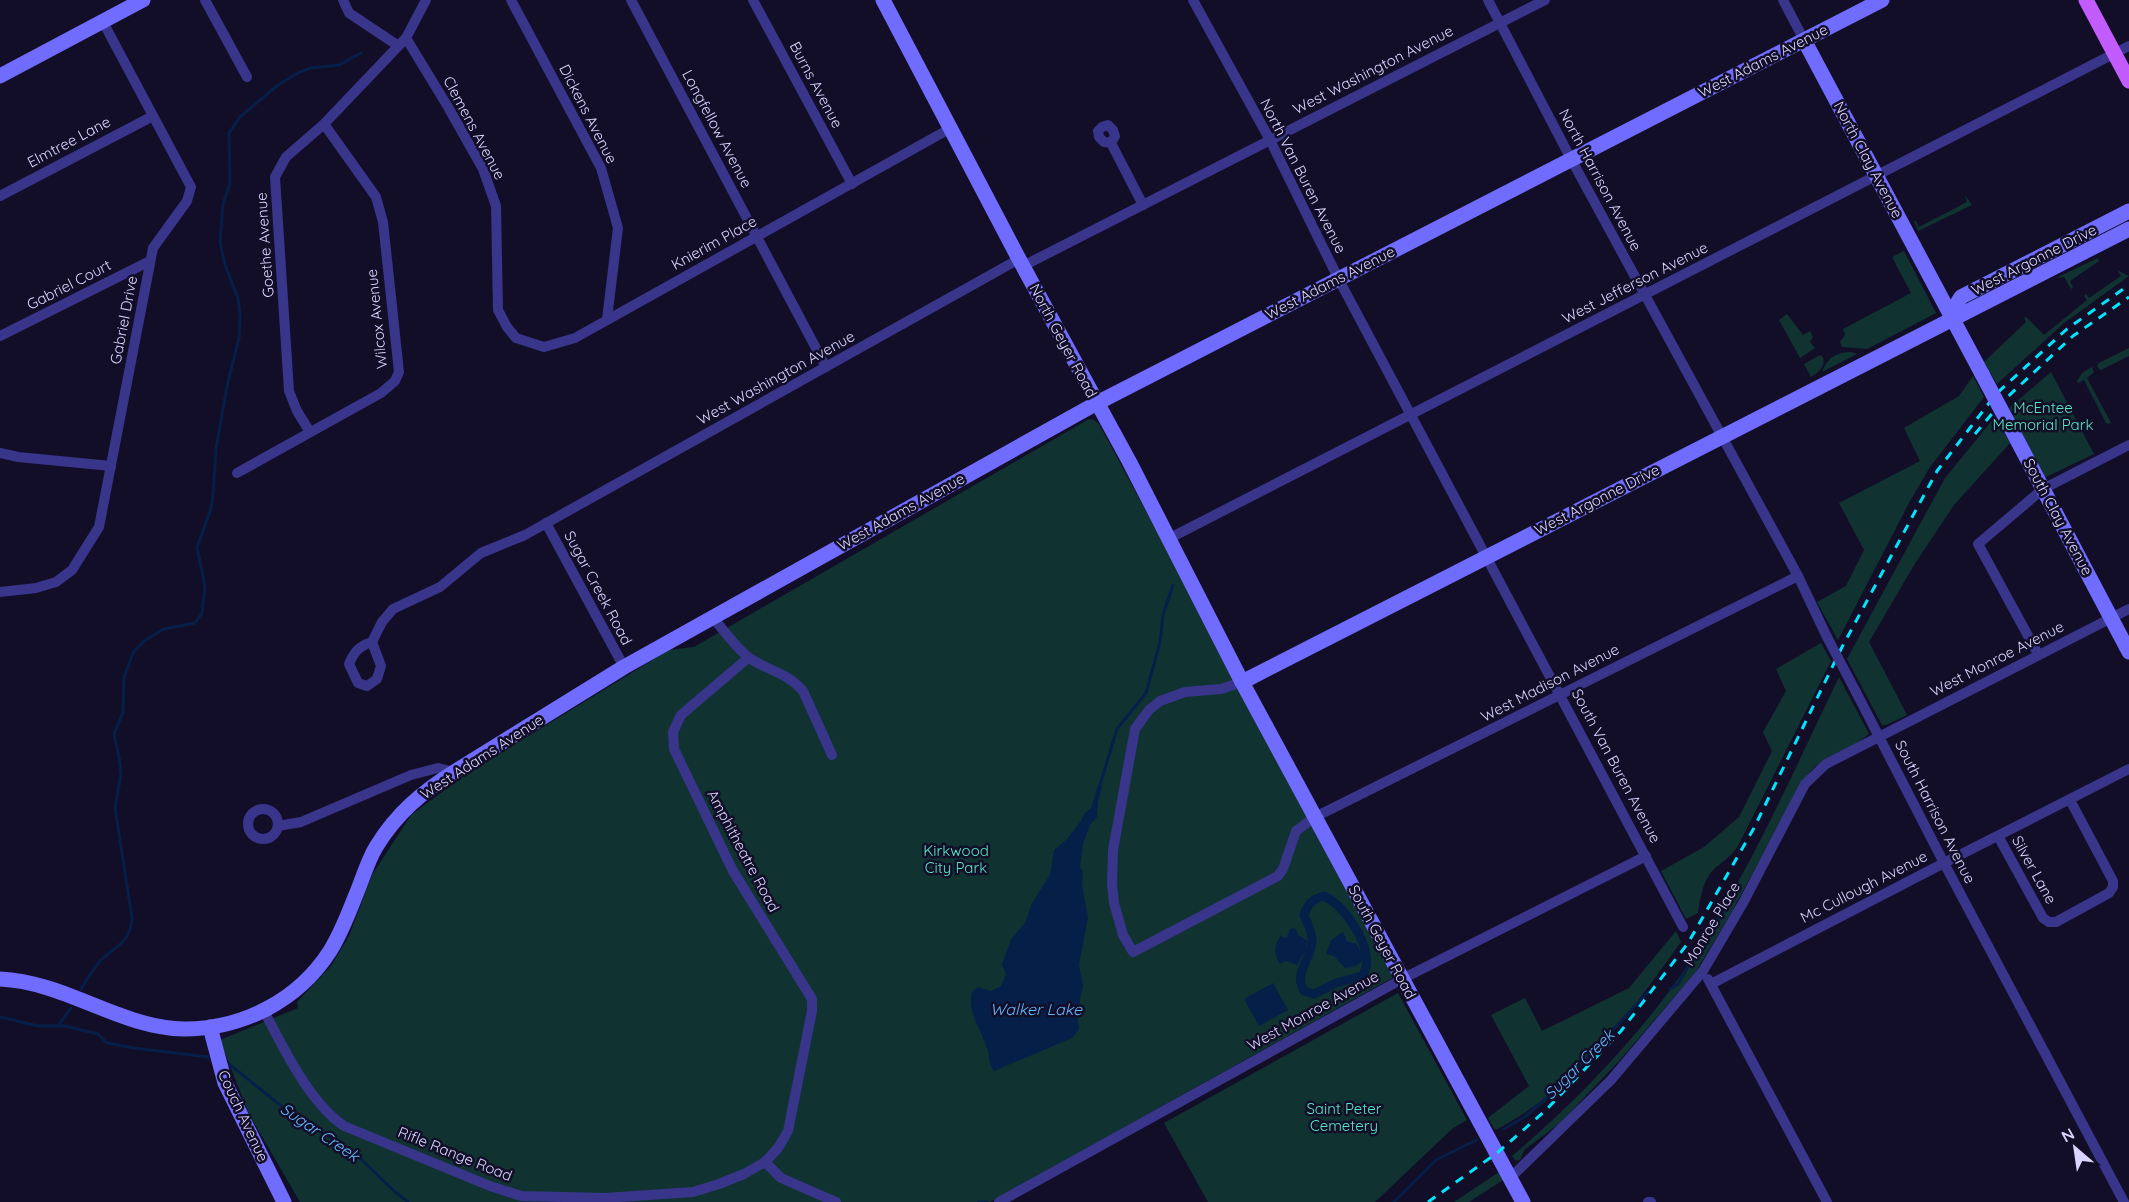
<svg xmlns="http://www.w3.org/2000/svg" width="2129" height="1202" viewBox="0 0 2129 1202" font-family="Quicksand,sans-serif">
	<rect width="100%" height="100%" fill="#120e28"/>
	<g fill="#103332">
		<path d="M1965,195L1972,205L1918,231L1914,221H1916L1919,227L1967,202Z"/>
		<path d="M1904,251L1936,313L1867,349L1842,347L1840,342L1845,335L1843,329L1911,293L1892,257Z"/>
		<path d="M2098,258L2099,261L2070,281L2073,287L2071,289L2064,277L2056,278Z"/>
		<path d="M2117,270L2129,276L2064,323L1997,384L1984,362L2026,322L2024,318L2026,317L2044,335L2087,300L2084,296L2086,294L2089,298L2121,276Z"/>
		<path d="M1787,314L1803,335L1810,331L1813,337L1810,342L1815,348L1800,358L1779,320Z"/>
		<path d="M2129,348V356L2101,370L2099,369L2097,366L2099,363Z"/>
		<path d="M1851,352L1857,354L1822,372C1827,358 1836,352 1851,352Z"/>
		<path d="M1820,355L1823,357C1826,366 1818,373 1811,377L1804,364Z"/>
		<path d="M2092,367L2094,372L2087,378L2111,423L2109,424L2106,423L2084,380L2078,383L2077,381L2082,373Z"/>
		<path d="M2051,372L2094,454L2046,477L2043,475L2011,418L2014,415L2009,408Z"/>
		<path d="M1973,376L1984,397L1930,467L1910,501L1838,640L1817,602L1846,586L1864,550L1839,503L1920,461L1904,428L1959,396Z"/>
		<path d="M1995,417L2010,443L1954,505L1914,565L1869,642L1907,715L1886,725H1882L1847,659L1945,478Z"/>
		<path d="M1089,419L1094,420L1099,424L1392,968V978L990,1202H300L249,1114L220,1040L298,1008L297,1002L331,966L349,936L372,875L411,815L468,773L669,650L694,647Z"/>
		<path d="M1821,643L1831,661L1738,846C1729,859 1724,860 1714,869C1703,880 1700,898 1698,913L1686,919L1661,871L1704,847L1739,817L1772,751L1763,732L1786,691L1776,669Z"/>
		<path d="M1839,677L1869,734C1845,755 1820,752 1801,784L1730,915L1695,973L1620,1060L1560,1123L1524,1150L1521,1159L1516,1161L1512,1156C1587,1092 1658,1017 1709,932C1759,851 1798,762 1839,677Z"/>
		<path d="M1676,931L1681,942C1630,1013 1575,1090 1495,1130L1488,1118L1529,1086L1491,1015L1525,998L1542,1031L1629,988Z"/>
		<path d="M1398,993L1467,1120L1453,1128L1375,1202H1208L1164,1123Z"/>
		<path d="M1499,1172L1503,1180L1469,1202H1454Z"/>
	</g>
	<g fill="#061f49">
		<path d="M1098,785L1102,787L1098,801L1097,817L1090,825L1083,844L1080,867L1083,871L1082,884L1088,918L1079,965L1083,986L1077,1015L1079,1029L1072,1038L994,1071C988,1063 990,1056 987,1048C981,1029 967,1013 972,992L978,987L991,991L1001,986L1006,974L1002,965L1011,939L1025,923L1032,903L1050,875L1054,850L1067,839L1081,821L1084,814L1091,808Z"/>
		<path d="M1293,928L1296,929L1298,935L1308,941L1306,945L1307,948L1297,965L1286,961L1280,964C1273,953 1274,945 1281,935L1284,938L1287,937L1290,929Z"/>
		<path d="M1343,932L1347,941L1357,944C1358,947 1360,949 1361,952C1367,965 1353,967 1345,968L1334,956L1326,954L1331,940Z"/>
		<path d="M1273,983L1288,1010L1259,1026L1244,999Z"/>
	</g>
	<g fill="none" stroke-linecap="round" stroke-linejoin="round">
		<g stroke="#061f49" stroke-width="3">
			<path d="M1100,785L1117,729L1146,693L1160,642L1163,615L1173,585"/>
			<path d="M1709,936L1737,888"/>
			<path d="M81,989C87,979 93,969 101,960C117,945 130,943 132,918L115,808L121,774L119,757L114,734L123,712L124,677L133,653L144,641L164,629L195,623L202,613L205,586L197,547L211,509L213,494L216,449L227,386L239,338L240,316L238,298L225,265L220,242L223,204L230,183L229,133L240,117L278,85L298,73L310,68L339,65L361,53"/>
			<path d="M1670,989L1678,984L1689,965"/>
			<path d="M0,1017L38,1026H65L98,1034L107,1043L134,1048L208,1057"/>
			<path d="M58,1026L71,1008"/>
			<path d="M229,1064L300,1121L328,1136L360,1158L394,1191L408,1202"/>
			<path d="M1504,1129L1526,1116L1562,1085L1648,992"/>
			<path d="M978,1202H987"/>
			<path d="M1394,1202L1436,1160L1476,1140"/>
		</g>
		<path stroke="#061f49" stroke-width="9" d="M1324,896C1345,905 1379,954 1362,976L1336,983L1314,994L1304,991C1293,974 1311,959 1312,942C1313,932 1307,924 1304,915C1308,904 1312,899 1324,896Z"/>
		<g stroke="#38358b" stroke-width="10">
			<path d="M205,0L247,77"/>
			<path d="M343,0L349,13L397,45"/>
			<path d="M511,0L601,168L618,228L607,319"/>
			<path d="M631,0L826,367"/>
			<path d="M753,0L852,184"/>
			<path d="M1193,0L1270,140L1338,278L1683,927"/>
			<path d="M1488,0L1571,159L1798,576L1827,637"/>
			<path d="M1783,0L1804,40"/>
			<path d="M406,38L448,107L483,169L496,206L498,310L507,327L516,338L544,347L575,338L951,128"/>
			<path d="M1111,143L1104,142L1099,137L1098,131L1102,127L1108,125L1113,130L1115,136L1111,143L1143,205"/>
			<path d="M0,196L153,116"/>
			<path d="M1023,266L1545,0"/>
			<path d="M0,336L150,261"/>
			<path d="M310,432L297,411L289,391L275,177L286,157L324,124L406,38L426,0"/>
			<path d="M0,453L18,457L111,466"/>
			<path d="M237,473L381,393L395,381L399,372L383,222L376,197L324,124"/>
			<path d="M546,523L624,667"/>
			<path d="M1168,539L2129,46"/>
			<path d="M0,592L36,588L56,582L72,570L99,527L153,248L187,201L191,187L103,22"/>
			<path d="M713,618C724,630 738,651 751,659C769,671 788,673 803,691L832,755"/>
			<path d="M372,642L382,622L393,609L440,587L481,553L525,535L1019,259"/>
			<path d="M372,642L381,666L377,679L367,686L358,683L349,664C354,652 359,646 372,642Z"/>
			<path d="M2038,654L1978,544L2043,489L2129,445"/>
			<path d="M1242,682L1221,689L1185,692L1160,701L1149,710L1135,729L1113,850L1112,884L1114,903L1123,935L1133,952L1278,876L1283,869L1296,831L1315,817L1798,576"/>
			<path d="M1856,692L1944,863L2124,1202"/>
			<circle cx="263" cy="824" r="15"/>
			<path d="M278,826L301,822L411,775L438,768L454,772"/>
			<path d="M1998,836L2043,918L2049,922H2056L2109,893L2113,887V881L2070,800"/>
			<path d="M1708,979L1827,1202"/>
			<path d="M1711,984L1944,863L2129,769"/>
			<path d="M264,1011C284,1049 309,1102 344,1126L490,1186L521,1196L605,1198L693,1192L719,1184L744,1174L765,1162L778,1148L788,1131L812,1011V999L733,871L674,749L673,732L681,715L748,658"/>
			<path d="M765,1162L781,1178L836,1202"/>
			<path d="M1510,1178L1611,1080L1703,971L1743,903L1805,784L1826,764L2129,609"/>
			<path d="M999,1202L1402,979L1646,856"/>
			<path d="M1648,1202H1651"/>
		</g>
		<g stroke="#6f6cff" stroke-width="15">
			<path d="M883,0L1019,259L1129,461L1242,682L1523,1202"/>
			<path d="M1804,40L1982,374"/>
			<path d="M0,76L143,0"/>
			<path d="M1953,319L1956,305L1961,297L2129,211"/>
			<path d="M2006,419L2129,652"/>
			<path d="M1242,682L2129,229"/>
			<path d="M0,979C66,982 120,1028 184,1029C242,1029 298,1001 330,951C340,935 348,915 355,897C362,881 367,862 376,847C396,814 422,792 454,772L624,667L1097,403L1882,0"/>
			<path d="M210,1027L225,1083L284,1202"/>
		</g>
		<path stroke="#c25cff" stroke-width="15" d="M2086,0L2129,81"/>
		<g stroke="#01e6ff" stroke-width="3" stroke-dasharray="9 8" stroke-linecap="butt">
			<path d="M1975,434L2001,403L2073,336L2129,297"/>
			<path d="M1428,1202L1497,1153L1545,1111L1621,1031L1688,943L1754,828L1841,649L1937,471L1996,394L2067,329L2129,285"/>
		</g>
		<path stroke="#38358b" stroke-width="10" d="M1827,637L1856,692"/>
		<path stroke="#6f6cff" stroke-width="15" d="M1982,374L2006,419"/>
	</g>
	<g text-anchor="middle" stroke-width="5" stroke-linejoin="round" paint-order="stroke">
		<g font-size="15" fill="#dad5ff" stroke="#120e28">
			<text transform="translate(1763 61) rotate(-27)" y="5">West Adams Avenue</text>
			<text transform="translate(1373 70) rotate(-27)" y="5">West Washington Avenue</text>
			<text transform="translate(816 85) rotate(62)" y="5">Burns Avenue</text>
			<text transform="translate(588 114) rotate(63)" y="5">Dickens Avenue</text>
			<text transform="translate(474 128) rotate(62)" y="5">Clemens Avenue</text>
			<text transform="translate(717 129) rotate(62)" y="5">Longfellow Avenue</text>
			<text transform="translate(69 142) rotate(-28)" y="5">Elmtree Lane</text>
			<text transform="translate(1868 160) rotate(62)" y="5">North Clay Avenue</text>
			<text transform="translate(1303 176) rotate(63)" y="5">North Van Buren Avenue</text>
			<text transform="translate(1600 180) rotate(62)" y="5">North Harrison Avenue</text>
			<text transform="translate(714 243) rotate(-29)" y="5">Knierim Place</text>
			<text transform="translate(265 245) rotate(-94)" y="5">Goethe Avenue</text>
			<text transform="translate(2034 260) rotate(-27)" y="5">West Argonne Drive</text>
			<text transform="translate(1330 283) rotate(-27)" y="5">West Adams Avenue</text>
			<text transform="translate(1635 283) rotate(-27)" y="5">West Jefferson Avenue</text>
			<text transform="translate(69 285) rotate(-27)" y="5">Gabriel Court</text>
			<text transform="translate(377 319) rotate(-96)" y="5">Wilcox Avenue</text>
			<text transform="translate(124 320) rotate(-79)" y="5">Gabriel Drive</text>
			<text transform="translate(1063 341) rotate(62)" y="5">North Geyer Road</text>
			<text transform="translate(776 378) rotate(-29)" y="5">West Washington Avenue</text>
			<text transform="translate(1597 500) rotate(-27)" y="5">West Argonne Drive</text>
			<text transform="translate(901 512) rotate(-29)" y="5">West Adams Avenue</text>
			<text transform="translate(2058 517) rotate(62)" y="5">South Clay Avenue</text>
			<text transform="translate(598 588) rotate(62)" y="5">Sugar Creek Road</text>
			<text transform="translate(1997 659) rotate(-27)" y="5">West Monroe Avenue</text>
			<text transform="translate(1550 683) rotate(-27)" y="5">West Madison Avenue</text>
			<text transform="translate(482 757) rotate(-33)" y="5">West Adams Avenue</text>
			<text transform="translate(1616 766) rotate(62)" y="5">South Van Buren Avenue</text>
			<text transform="translate(1935 812) rotate(63)" y="5">South Harrison Avenue</text>
			<text transform="translate(743 851) rotate(62)" y="5">Amphitheatre Road</text>
			<text transform="translate(2034 870) rotate(61)" y="5">Silver Lane</text>
			<text transform="translate(1864 887) rotate(-27)" y="5">Mc Cullough Avenue</text>
			<text transform="translate(1712 924) rotate(-59)" y="5">Monroe Place</text>
			<text transform="translate(1382 942) rotate(62)" y="5">South Geyer Road</text>
			<text transform="translate(1313 1011) rotate(-29)" y="5">West Monroe Avenue</text>
			<text transform="translate(243 1116) rotate(65)" y="5">Couch Avenue</text>
			<text transform="translate(455 1154) rotate(22)" y="5">Rifle Range Road</text>
		</g>
		<g font-size="15" fill="#57e9c4" stroke="#120e28">
			<text x="2043" y="413">McEntee<tspan x="2043" dy="17">Memorial Park</tspan></text>
			<text x="956" y="856">Kirkwood<tspan x="956" dy="17">City Park</tspan></text>
			<text x="1344" y="1114">Saint Peter<tspan x="1344" dy="17">Cemetery</tspan></text>
		</g>
		<g font-size="16" font-style="italic" fill="#63b7ff" stroke="#120e28">
			<text x="1036" y="1015">Walker Lake</text>
			<text transform="translate(1579 1064) rotate(-45)" y="6">Sugar Creek</text>
			<text transform="translate(320 1132) rotate(34)" y="6">Sugar Creek</text>
		</g>
	</g>
	<g transform="translate(2075 1148) rotate(331)" stroke="#120e28" stroke-width="4.5" paint-order="stroke">
	<path d="M0-4.5L10 22L0 15L-10 22Z" fill="#dad5ff"/>
	<text y="-9" font-size="16" font-weight="bold" text-anchor="middle" fill="#dad5ff">N</text>
	</g>
</svg>
